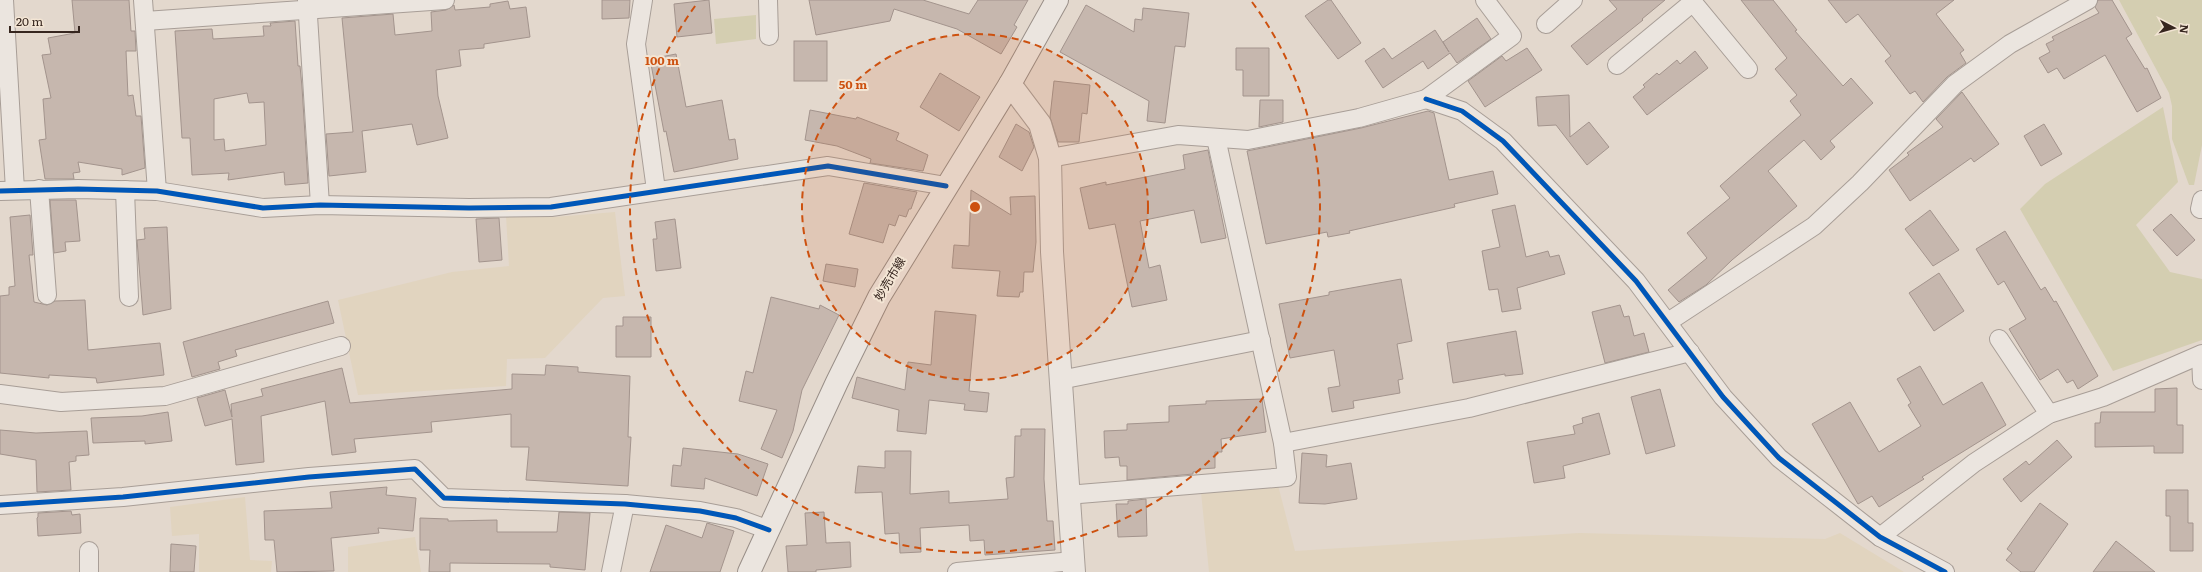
<svg xmlns="http://www.w3.org/2000/svg" width="2202" height="572" viewBox="0 0 2202 572" font-family="Literata,'Noto Sans JP',serif">
	<rect width="100%" height="100%" fill="#e3d8cd"/>
	<g fill="#e1d4bf">
		<path d="M615,212L625,296L603,298L545,358L507,359L506,386L358,395L338,300L452,272L509,266L506,216L555,217Z"/>
		<path d="M1278,485L1295,551L1579,533L1825,539L1840,533L1904,572H1209L1201,492Z"/>
		<path d="M245,497L250,560L272,561L271,572H199V534L172,536L170,507Z"/>
		<path d="M415,537L421,572H348V547Z"/>
	</g>
	<g fill="#d4ceb1">
		<path d="M2119,0H2202V145L2194,185H2189L2172,139V106L2169,93Z"/>
		<path d="M756,15V39L716,44L714,19Z"/>
		<path d="M2163,107L2178,182L2136,225L2170,272L2202,279V340L2113,371L2020,209L2045,184Z"/>
	</g>
	<g fill="#c6b7ae" stroke="#a3948d" fill-rule="evenodd">
		<path d="M72,0H129L131,31H135L136,51H126L128,96L133,95L136,116H141L145,168L122,175V169L78,162L80,172L73,173L74,179H45L39,140L46,139L43,99L51,98L42,55L51,54L48,38L75,33Z"/>
		<path d="M602,0H630L629,18L602,19Z"/>
		<path d="M709,0L712,33L677,37L674,4Z"/>
		<path d="M809,0H923L969,14L978,0H1028L1014,25L1017,27L1001,54L957,29L894,9L890,21L816,35Z"/>
		<path d="M1328,0H1331L1361,43L1338,59L1305,16Z"/>
		<path d="M1609,0H1665L1642,19L1643,20L1587,65L1571,46L1617,9Z"/>
		<path d="M1741,0H1773L1797,30L1795,31L1843,86L1851,78L1873,103L1830,141L1835,147L1821,160L1804,140L1768,171L1797,206L1732,260L1706,285L1679,302L1668,290L1707,258L1687,233L1730,198L1720,186L1801,115L1790,101L1797,95L1775,69L1787,58Z"/>
		<path d="M1828,0H1954L1936,14L1964,50L1960,53L1966,63L1947,77L1923,102L1915,91L1910,94L1885,61L1891,56L1858,14L1846,23Z"/>
		<path d="M2098,0H2112L2132,34L2126,38L2145,69L2147,68L2161,98L2137,112L2105,55L2064,79L2057,68L2048,73L2039,58L2050,52L2046,44L2054,40L2052,37L2099,13L2095,7Z"/>
		<path d="M508,1L510,9L526,7L530,37L484,44V48L459,50L461,66L436,70L438,96L448,138L417,145L412,124L362,131L366,172L329,176L326,134L353,132L342,18L393,14L395,35L432,31L431,12L446,10L454,5L455,10L490,7V4Z"/>
		<path d="M1086,5L1134,32L1135,19L1142,20L1143,8L1189,13L1185,47L1175,46L1165,123L1147,121L1149,101L1060,52Z"/>
		<path d="M1477,18L1491,39L1457,63L1450,53L1428,69L1423,61L1383,88L1365,61L1384,48L1392,59L1435,30L1449,52L1443,42Z"/>
		<path d="M295,21L298,66H300L302,87L308,183L285,185L284,172L228,180L229,173L192,175L190,138H182L175,31L212,29L213,39L264,36L263,26H271L270,23ZM247,93L249,103L264,102L266,145L225,151L224,139L214,140V99Z"/>
		<rect x="794" y="41" width="33" height="40"/>
		<path d="M1236,48H1269V96H1243V70H1236Z"/>
		<path d="M1527,48L1542,70L1485,107L1468,81L1502,56L1506,61Z"/>
		<path d="M1695,51L1708,68L1647,115L1633,97L1645,87L1643,85L1657,73L1659,75L1677,60L1680,64Z"/>
		<path d="M676,54L686,107L722,100L729,140L735,139L738,159L674,172L666,131L664,132L650,59Z"/>
		<path d="M940,73L980,97L959,131L920,107Z"/>
		<path d="M1054,81L1090,85L1087,114L1082,113L1079,142H1058L1050,117Z"/>
		<path d="M1962,92L1999,144L1974,162L1971,158L1910,201L1889,170L1909,155L1907,153L1943,127L1936,119Z"/>
		<path d="M1569,95L1570,137L1589,122L1609,147L1587,165L1556,125L1538,126L1536,97Z"/>
		<path d="M1260,100H1283V122L1259,127Z"/>
		<path d="M810,110L856,119L857,117L899,133L896,140L928,155L923,171L870,163L871,159L837,146L805,140Z"/>
		<path d="M1428,111L1434,113L1449,180L1493,171L1498,194L1454,204L1455,207L1349,231L1350,233L1328,237L1327,232L1266,244L1247,151L1361,128Z"/>
		<path d="M1016,124L1029,132L1034,147L1022,171L999,157Z"/>
		<path d="M2044,124L2062,154L2041,166L2024,136Z"/>
		<path d="M1208,150L1226,238L1201,243L1194,210L1140,221L1149,268L1160,265L1167,300L1132,307L1115,224L1089,229L1080,188L1106,182V185L1185,169L1183,155Z"/>
		<path d="M864,183L917,192L911,209H909L906,217L899,215L895,226L889,224L883,243L849,234Z"/>
		<path d="M971,190L1011,215L1010,197L1035,196L1036,242L1033,272H1024L1023,292H1020L1019,297L997,296L1000,271L952,268L954,245L969,246Z"/>
		<path d="M50,200H76L80,241L65,242L66,251L54,253Z"/>
		<path d="M1515,205L1526,257L1548,251L1550,257L1559,255L1565,274L1517,288L1521,309L1502,312L1498,289L1489,290L1482,251L1500,247L1492,210Z"/>
		<path d="M1930,210L1959,250L1933,266L1905,229Z"/>
		<path d="M2171,214L2195,240L2177,256L2153,230Z"/>
		<path d="M30,215L33,255H29L34,302L47,305L55,301L85,300L88,350L160,343L164,375L97,383L96,378L49,375V378L0,373V296L9,295V287L15,286L10,217Z"/>
		<path d="M499,218L502,260L479,262L476,219Z"/>
		<path d="M675,219L681,268L656,271L653,239H657L655,222Z"/>
		<path d="M167,227L171,309L143,315L137,240L145,239L144,228Z"/>
		<path d="M2005,231L2041,290L2045,287L2054,302L2056,301L2098,376L2078,389L2073,380L2067,383L2058,369L2040,380L2009,329L2026,319L2004,281L1998,285L1976,249Z"/>
		<path d="M826,264L858,269L855,287L823,281Z"/>
		<path d="M1939,273L1964,311L1934,331L1909,293Z"/>
		<path d="M1401,279L1412,341L1397,344L1403,379L1398,380L1400,393L1353,401L1354,408L1332,412L1328,388L1340,386L1334,350L1290,358L1279,304L1329,295V292Z"/>
		<path d="M771,297L819,309L820,305L839,315L802,390L793,431L782,458L761,449L777,410L739,401L746,371L753,373Z"/>
		<path d="M328,301L334,323L235,350L237,356L218,362L220,369L192,377L183,342Z"/>
		<path d="M1620,305L1624,317L1629,316L1634,336L1644,333L1649,352L1605,363L1592,312Z"/>
		<path d="M935,311L976,315L969,391L989,393L987,412L964,410L965,404L929,400L926,434L897,431L899,410L852,398L857,377L905,390L908,362L931,365Z"/>
		<path d="M623,317H651V357H616V326H623Z"/>
		<path d="M1516,331L1523,374L1505,376V374L1453,383L1447,343Z"/>
		<path d="M546,365L578,367V372L630,376L628,437H631L628,486L526,480L529,447H511V414L431,422L432,432L354,439L356,452L332,455L325,401L261,416L264,462L236,465L232,419L205,426L197,398L225,390L232,417L231,404L263,396L261,389L342,368L350,403L512,389V374L545,375Z"/>
		<path d="M1920,366L1943,405L1982,382L2006,425L1922,477L1924,479L1879,507L1872,496L1858,504L1812,424L1850,402L1879,452L1921,426L1908,405L1911,403L1897,379Z"/>
		<path d="M2177,388V425H2183V453H2154V446L2095,447V423H2100L2101,412H2155V389Z"/>
		<path d="M1660,389L1675,446L1646,454L1631,397Z"/>
		<path d="M1262,399L1266,432L1221,439L1222,452H1215V468L1200,469V471L1193,472V474L1127,480V466H1120L1119,457L1105,458L1104,431L1127,430V424L1169,422V406L1206,404V401Z"/>
		<path d="M168,412L172,441L145,444V441L93,443L91,418L142,416Z"/>
		<path d="M1599,413L1610,454L1563,466L1565,478L1534,483L1527,442L1575,434L1573,426L1583,423L1582,418Z"/>
		<path d="M1021,429H1045L1044,479L1047,521H1053L1055,550L985,555L984,540L970,541L969,525L920,528L921,552L900,553L899,533L885,534L882,492L855,493L858,466L885,468V451H911L910,494L949,491V503L1008,499L1006,478L1014,477L1015,436H1021Z"/>
		<path d="M0,430L36,433L87,431L89,455L76,456V461L69,462L71,490L37,492L36,460L0,454Z"/>
		<path d="M2057,440L2072,457L2021,502L2003,479L2026,461L2029,465Z"/>
		<path d="M683,448L738,454L768,464L757,496L705,478L704,489L671,486L673,465L681,466Z"/>
		<path d="M1302,453L1327,455L1326,467L1351,463L1357,499L1325,504L1299,503Z"/>
		<path d="M387,487L386,495L416,498L413,531L378,528L379,533L331,538L334,571L277,572L274,540H265L264,511L332,508L330,492Z"/>
		<path d="M2166,490H2188V523H2193V551H2170V516H2166Z"/>
		<path d="M1146,499L1147,536L1118,537L1116,504H1128V501Z"/>
		<path d="M2040,503L2068,524L2034,572H2021L2006,560L2012,553L2007,549Z"/>
		<path d="M71,511L72,515L80,514L81,533L38,536L37,518L38,517V513Z"/>
		<path d="M559,512L590,513L585,570L550,567V564L450,563V572H429L430,550H420V518L448,519V521L497,520V532H557Z"/>
		<path d="M824,512L826,543L850,542L851,567L816,570V572H788L786,546L807,545L805,513Z"/>
		<path d="M707,523L734,531L720,572H650L666,525L702,538Z"/>
		<path d="M2116,541L2155,572H2093Z"/>
		<path d="M171,544L196,546L194,572H170Z"/>
	</g>
	<g fill="none" stroke-linecap="round" stroke-linejoin="round">
		<defs>
			<g id="minor">
				<path d="M4,0L15,190"/>
				<path d="M143,0L157,191"/>
				<path d="M307,0L320,205"/>
				<path d="M643,0L636,44L656,190"/>
				<path d="M768,0L769,36"/>
				<path d="M1691,0L1748,69"/>
				<path d="M145,21L445,0"/>
				<path d="M1546,24L1573,0"/>
				<path d="M1617,65L1693,2"/>
				<path d="M1426,99L1462,111L1503,141L1636,281L1723,397L1779,458L1880,537L1945,572"/>
				<path d="M1050,158L1178,135L1248,140L1359,118L1426,99L1512,36L1485,0"/>
				<path d="M39,189L47,295"/>
				<path d="M125,190L129,297"/>
				<path d="M0,191L78,189L157,191L263,208L320,205L469,208L551,207L828,166L946,186"/>
				<path d="M2202,200L2200,209H2202"/>
				<path d="M1668,322L1814,226L1860,183L1955,84L2010,44L2088,0"/>
				<path d="M1999,339L2049,414"/>
				<path d="M2201,355L2202,380"/>
				<path d="M1060,380L1261,340"/>
				<path d="M0,394L61,402L165,396L341,346"/>
				<path d="M1283,443L1469,408L1690,352"/>
				<path d="M1067,495L1287,477L1283,443L1216,138"/>
				<path d="M0,505L123,497L309,477L415,469L444,498L625,504L700,511L736,518L769,530"/>
				<path d="M1880,537L1974,463L2049,414L2103,397L2202,354"/>
				<path d="M89,551V572"/>
				<path d="M611,572L625,504"/>
				<path d="M957,572L1073,561"/>
			</g>
			<path id="tertiary" d="M1010,84L1040,124L1050,158L1052,252L1074,572"/>
			<path id="secondary" d="M749,572L837,382L879,297L1010,84L1057,0"/>
		</defs>
		<use href="#minor" stroke="#a89e97" stroke-width="20"/>
		<use href="#tertiary" stroke="#a89e97" stroke-width="24"/>
		<use href="#secondary" stroke="#988e87" stroke-width="24"/>
		<use href="#minor" stroke="#ebe5df" stroke-width="18"/>
		<use href="#tertiary" stroke="#ebe5df" stroke-width="22"/>
		<use href="#secondary" stroke="#ebe5df" stroke-width="22"/>
		<defs>
			<g id="cycleway">
				<path d="M1426,99L1462,111L1503,141L1636,281L1723,397L1779,458L1880,537L1945,572"/>
				<path d="M0,191L78,189L157,191L263,208L320,205L469,208L551,207L828,166L946,186"/>
				<path d="M0,505L123,497L309,477L415,469L444,498L625,504L700,511L736,518L769,530"/>
			</g>
		</defs>
		<use href="#cycleway" stroke="#f3e5d4" stroke-width="8"/>
		<use href="#cycleway" stroke="#0057b8" stroke-width="5"/>
	</g>
	<circle cx="975" cy="207" r="173" fill="#cd510f" fill-opacity=".12"/>
	<g fill="none" stroke="#cd510f" stroke-width="2" stroke-dasharray="7 5">
		<circle cx="975" cy="207" r="173"/>
		<path d="M1252 2A345 345 0 1 1 698 2"/>
	</g>
	<g text-anchor="middle" stroke-width="4" stroke-linejoin="round" paint-order="stroke">
		<g font-size="12" fill="#36261f" stroke="#f3e5d4">
			<text transform="translate(890 279) rotate(-59)" y="4">妙売市線</text>
		</g>
	</g>
	<circle cx="975" cy="207" r="6" fill="#cd510f" stroke="#f3e5d4" stroke-width="2"/>
	<g font-size="12" text-anchor="middle" font-weight="bold" fill="#cd510f" stroke="#f3e5d4" stroke-width="4" stroke-linejoin="round" paint-order="stroke">
		<text x="662" y="65">100 m</text>
		<text x="853" y="89">50 m</text>
	</g>
	<g transform="translate(2174 28) rotate(96)" stroke="#f3e5d4" stroke-width="3" paint-order="stroke">
	<path d="M0-3L7 15L0 10L-7 15Z" fill="#36261f"/>
	<text y="-6" font-size="11" font-weight="bold" text-anchor="middle" fill="#36261f">N</text>
	</g>
	<path d="M10 26v6h69v-6" fill="none" stroke="#36261f" stroke-width="2"/>
	<text x="16" y="26" font-size="12" fill="#36261f" stroke="#f3e5d4" stroke-width="3" paint-order="stroke">20 m</text>
</svg>
